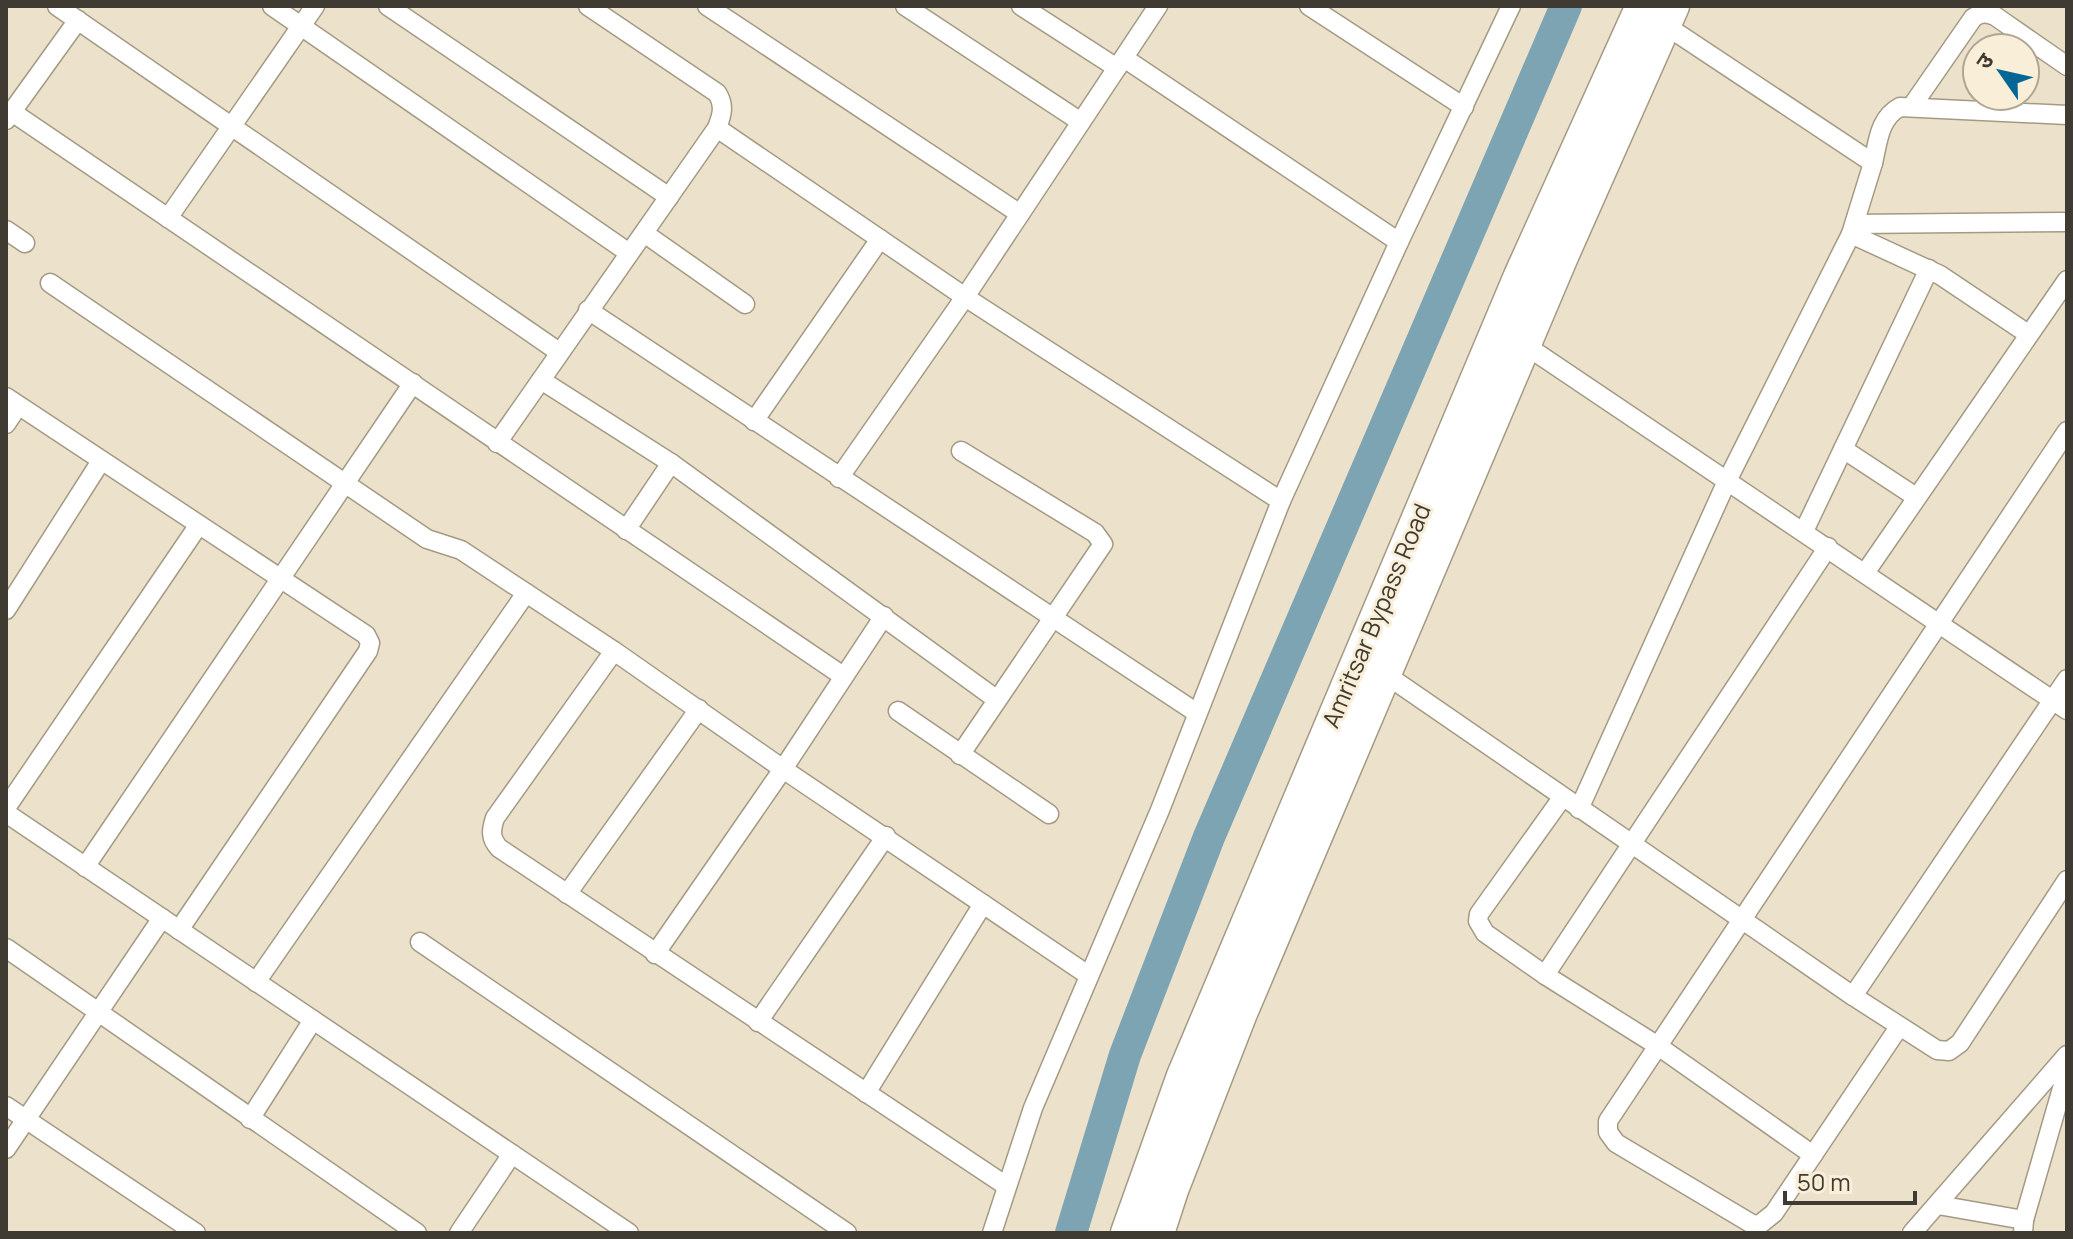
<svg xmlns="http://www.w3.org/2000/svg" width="2073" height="1239" viewBox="0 0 2073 1239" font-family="Manrope,'Noto Sans Devanagari',sans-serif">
	<rect width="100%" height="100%" fill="#ece1ca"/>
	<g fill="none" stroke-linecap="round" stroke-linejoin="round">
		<path stroke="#7da4b3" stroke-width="32" d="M1071,1233L1125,1055L1209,837L1566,6"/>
		<defs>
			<g id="street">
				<path d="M57,6L559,352"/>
				<path d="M272,6L629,253"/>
				<path d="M388,6L669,197"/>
				<path d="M707,6L1020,214"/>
				<path d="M905,6L1081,122"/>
				<path d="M1021,6L1117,68"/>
				<path d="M1309,6L1464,107"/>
				<path d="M1124,58L1399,242"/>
				<path d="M1912,106L1973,18C1981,12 1987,13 1995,16L2067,66"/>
				<path d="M12,112L843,676"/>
				<path d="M6,120L78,20"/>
				<path d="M717,128L965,297L1281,501"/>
				<path d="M1873,163C1878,142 1879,118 1900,107L2067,115"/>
				<path d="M168,218L315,6"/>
				<path d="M1855,224L2067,222"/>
				<path d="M6,230L25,243"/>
				<path d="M644,233L745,304"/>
				<path d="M1851,234L1940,275L2028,334"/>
				<path d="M50,283L427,539L461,550L614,651L783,769L1088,975"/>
				<path d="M588,310L1197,713"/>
				<path d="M1525,345L2067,710"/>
				<path d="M541,380L671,463L996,699"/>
				<path d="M6,397L366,635L370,643L368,651L179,930"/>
				<path d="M754,421L880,239"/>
				<path d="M6,424L18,406"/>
				<path d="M497,443L717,128C722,115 725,105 717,93L588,6"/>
				<path d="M1843,449L1916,497"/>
				<path d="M839,478L965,297L1158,6"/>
				<path d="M626,530L671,463"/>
				<path d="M1804,531L1929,269"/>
				<path d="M1865,573L2067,280"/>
				<path d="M6,610L101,461"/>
				<path d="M614,651L495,818C491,830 490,838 499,848L1005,1185"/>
				<path d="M1385,674L1853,996L1937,1050L1949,1051L1960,1043L2067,880"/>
				<path d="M898,711L1049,814"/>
				<path d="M960,755L1103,544L1095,533L961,451"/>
				<path d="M1562,798L1479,914L1478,921L1485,933L1545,975L1658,1046L1813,1155"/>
				<path d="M6,808L198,526"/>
				<path d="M1579,809L1727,481L1851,234L1873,163L1665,25"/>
				<path d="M6,813L629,1233"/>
				<path d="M85,867L413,383"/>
				<path d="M567,894L699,709"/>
				<path d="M420,942L847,1233"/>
				<path d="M6,948L417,1233"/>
				<path d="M655,954L783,769L884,616"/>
				<path d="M1545,975L1828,547"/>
				<path d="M256,982L526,593"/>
				<path d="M1853,996L2067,679"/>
				<path d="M758,1022L886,836"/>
				<path d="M1899,1027L1774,1213L1759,1225L1752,1224L1616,1143L1608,1132V1121L2067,431"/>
				<path d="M866,1093L983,904"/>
				<path d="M6,1106L196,1233"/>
				<path d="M250,1119L313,1020"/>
				<path d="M6,1149L162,918"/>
				<path d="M1938,1205L2024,1220"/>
				<path d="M459,1233L512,1154"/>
				<path d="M992,1233L1033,1108L1160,810L1281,501L1399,242L1511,6"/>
				<path d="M1912,1233L2067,1055"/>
				<path d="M2023,1233L2024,1220L2067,1071"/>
			</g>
			<g id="highway">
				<path d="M1127,1233L1183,1076L1520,276L1642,6"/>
				<path d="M1158,1233L1172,1190L1241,1013L1563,254L1673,6"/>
			</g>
		</defs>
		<use href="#street" stroke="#a49a84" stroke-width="21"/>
		<use href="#highway" stroke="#a49a84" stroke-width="35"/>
		<use href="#street" stroke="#fff" stroke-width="18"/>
		<use href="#highway" stroke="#fff" stroke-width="32"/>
	</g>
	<g text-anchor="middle" stroke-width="6" stroke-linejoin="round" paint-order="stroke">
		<g font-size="24" fill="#403b32" stroke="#f9eed7">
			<text transform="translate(1377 616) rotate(-67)" y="8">Amritsar Bypass Road</text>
		</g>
	</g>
	<rect width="2073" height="1239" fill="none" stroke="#403b32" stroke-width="16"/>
	<g transform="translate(2001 72) rotate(304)"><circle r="38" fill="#f9eed7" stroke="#afa695" stroke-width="2"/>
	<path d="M0-6L14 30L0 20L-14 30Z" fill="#046695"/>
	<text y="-12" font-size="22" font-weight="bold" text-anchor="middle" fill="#403b32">उ</text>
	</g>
	<path d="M1785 1191v12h130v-12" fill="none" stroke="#403b32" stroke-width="4"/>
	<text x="1797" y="1191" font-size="24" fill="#403b32" stroke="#f9eed7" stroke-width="6" paint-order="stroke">50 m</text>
</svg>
